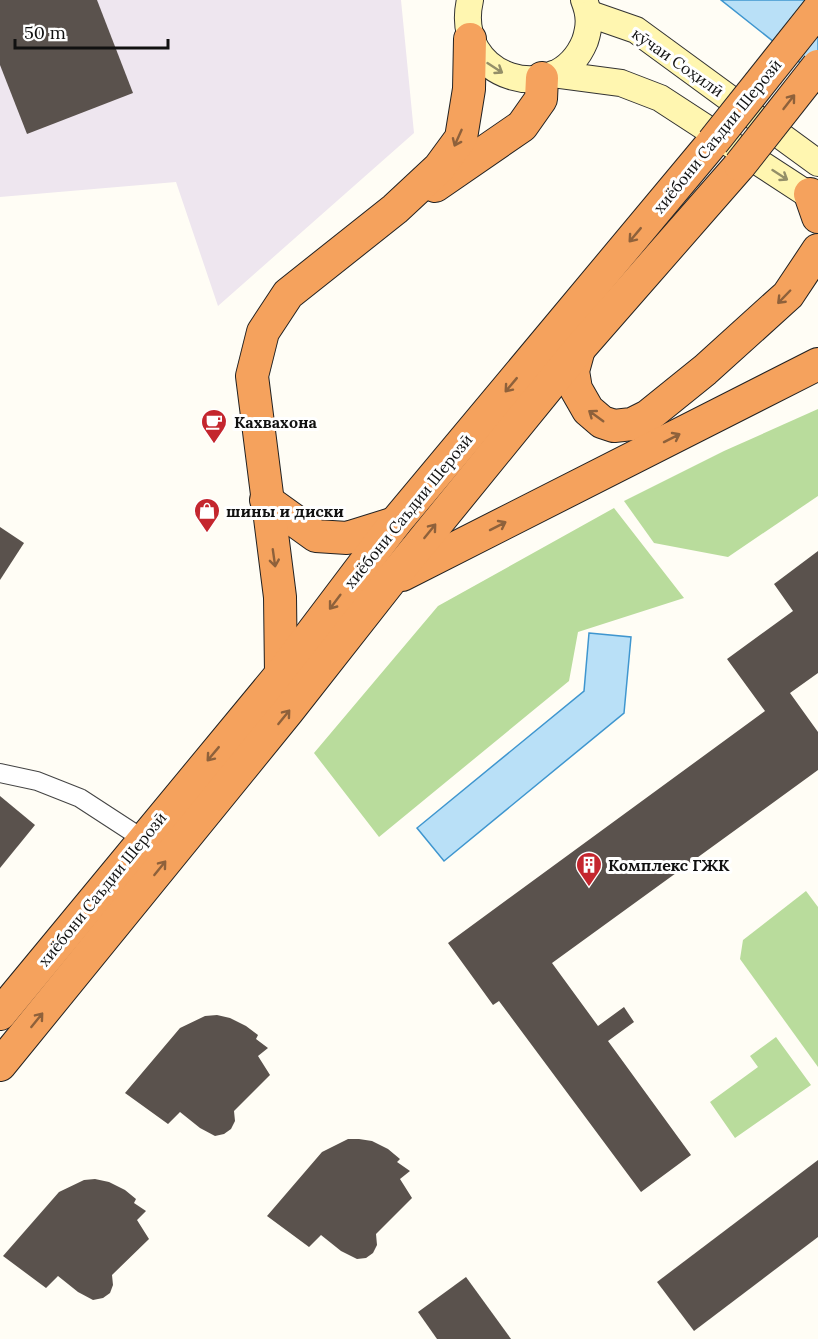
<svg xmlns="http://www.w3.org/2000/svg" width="818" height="1339" viewBox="0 0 818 1339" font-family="Lora,serif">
	<rect width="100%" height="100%" fill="#fffdf5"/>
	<path fill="#eee6ef" d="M0,0H401L414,133L218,306L176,182L0,197Z"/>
	<g fill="#b9dc9c">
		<path d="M818,409V496L728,557L654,543L624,501L724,451Z"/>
		<path d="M614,508L684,598L578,632L569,681L379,837L314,753L438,606Z"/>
		<path d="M806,891L818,907V1067L740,959L743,940Z"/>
		<path d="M776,1037L811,1085L735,1138L710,1102L758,1067L750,1056Z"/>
	</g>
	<g fill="#b9e0f7" stroke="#3f96cf" stroke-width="1.5">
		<path d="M721,0H818V77Z"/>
		<path d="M589,633L631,637L624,713L444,861L417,828L584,691Z"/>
	</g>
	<g fill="#5a524d">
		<path d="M0,0H97L133,93L27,134L0,65Z"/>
		<path d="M0,527L24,543L0,580Z"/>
		<path d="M818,551V673L790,693L818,732V770L552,963L598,1026L624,1007L634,1022L608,1041L691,1155L641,1192L499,1001L493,1005L448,943L765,711L727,659L793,611L774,584Z"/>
		<path d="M0,796L35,825L0,868Z"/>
		<path d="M217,1015L230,1018L246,1026L258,1035L256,1039L268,1048L258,1056L270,1075L234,1111L235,1121L231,1129L224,1134L215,1136L200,1128L180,1112L168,1124L125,1093L180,1028L205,1016Z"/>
		<path d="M348,1139H359L372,1141L388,1149L400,1159L397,1162L410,1171L400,1179L412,1198L376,1234L377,1245L373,1253L366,1258L357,1259L341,1251L321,1235L309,1247L267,1216L322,1152Z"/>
		<path d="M818,1160V1237L694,1331L657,1282Z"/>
		<path d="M95,1179L109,1182L125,1190L136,1199L134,1203L146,1211L137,1220L149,1239L112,1275L113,1285L110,1293L103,1298L93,1300L78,1292L58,1276L46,1288L3,1256L59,1192L84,1180Z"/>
		<path d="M466,1277L511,1339H437L418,1312Z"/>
	</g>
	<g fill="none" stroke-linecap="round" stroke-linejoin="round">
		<defs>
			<path id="street" d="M0,773L37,781L80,798L143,839"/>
			<g id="secondary">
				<path d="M470,0C452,79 557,110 585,41C590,26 590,15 584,0"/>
				<path d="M590,14L636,30L818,163"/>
				<path d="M553,74L621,83L660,98L818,201"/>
			</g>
			<g id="highway">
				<path d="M435,186L522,126L541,99L542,78"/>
				<path d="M810,194L818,217"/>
				<path d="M579,349L573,371L576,389L588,410L602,422L614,426L632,424L648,416L705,370L788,295L818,250"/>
				<path d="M266,500L316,536L347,538L395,523"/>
				<path d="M402,575L818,364"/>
				<path d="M281,674L280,597L252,376L263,332L288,294L395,209L439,168L461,138L469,89L470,39"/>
				<path d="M0,1014L281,674L395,523L713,142"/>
				<path d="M0,1065L288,711L390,581L579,349L740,165"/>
			</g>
		</defs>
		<use href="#street" stroke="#444" stroke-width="20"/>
		<use href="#secondary" stroke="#333" stroke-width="28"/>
		<use href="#highway" stroke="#222" stroke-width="34"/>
		<use href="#street" stroke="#fff" stroke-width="18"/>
		<use href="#secondary" stroke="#fff6b0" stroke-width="26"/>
		<use href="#highway" stroke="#f5a25d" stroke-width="32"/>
		<defs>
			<g id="highway-bridge">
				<path d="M713,142L818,10"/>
				<path d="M740,165L818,66"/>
			</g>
		</defs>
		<use href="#highway-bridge" stroke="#222" stroke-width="34" stroke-linecap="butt"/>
		<use href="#highway-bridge" stroke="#f5a25d" stroke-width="32"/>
	</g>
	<defs><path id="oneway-shaft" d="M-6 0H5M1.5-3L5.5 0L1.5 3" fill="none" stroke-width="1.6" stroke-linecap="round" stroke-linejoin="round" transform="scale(1.5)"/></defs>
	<g stroke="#948f68">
		<use href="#oneway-shaft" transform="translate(495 68) rotate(33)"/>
		<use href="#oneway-shaft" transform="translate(780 175) rotate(33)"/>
	</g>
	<g stroke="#8e613b">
		<use href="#oneway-shaft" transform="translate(789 102) rotate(-52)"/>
		<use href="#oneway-shaft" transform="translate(458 138) rotate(114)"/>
		<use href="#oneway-shaft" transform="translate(635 235) rotate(130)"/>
		<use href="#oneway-shaft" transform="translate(784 297) rotate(134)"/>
		<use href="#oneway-shaft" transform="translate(511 385) rotate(130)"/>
		<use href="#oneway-shaft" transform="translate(596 416) rotate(-144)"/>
		<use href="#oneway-shaft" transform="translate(672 438) rotate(-27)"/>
		<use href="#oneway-shaft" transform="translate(498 526) rotate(-27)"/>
		<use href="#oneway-shaft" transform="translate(430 531) rotate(-51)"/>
		<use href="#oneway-shaft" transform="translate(274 558) rotate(82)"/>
		<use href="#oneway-shaft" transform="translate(335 602) rotate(127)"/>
		<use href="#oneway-shaft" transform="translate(284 717) rotate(-51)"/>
		<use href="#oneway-shaft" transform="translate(213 754) rotate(130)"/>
		<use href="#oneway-shaft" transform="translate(160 868) rotate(-51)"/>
		<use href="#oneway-shaft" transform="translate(37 1020) rotate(-51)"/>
	</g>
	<defs>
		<symbol id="cafe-pin" viewBox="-11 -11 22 30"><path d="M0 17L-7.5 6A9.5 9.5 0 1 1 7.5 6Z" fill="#c4262e" stroke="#fff"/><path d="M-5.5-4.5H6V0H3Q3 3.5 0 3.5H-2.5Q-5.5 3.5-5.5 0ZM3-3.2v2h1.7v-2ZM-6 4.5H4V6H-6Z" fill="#fff"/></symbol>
		<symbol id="shop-pin" viewBox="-11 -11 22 30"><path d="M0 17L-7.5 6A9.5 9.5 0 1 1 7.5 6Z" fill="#c4262e" stroke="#fff"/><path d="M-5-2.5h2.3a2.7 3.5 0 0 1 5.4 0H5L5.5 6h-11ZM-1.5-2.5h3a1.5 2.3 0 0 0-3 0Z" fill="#fff"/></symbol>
		<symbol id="building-pin" viewBox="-11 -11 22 30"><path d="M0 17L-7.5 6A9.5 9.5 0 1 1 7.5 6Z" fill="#c4262e" stroke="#fff"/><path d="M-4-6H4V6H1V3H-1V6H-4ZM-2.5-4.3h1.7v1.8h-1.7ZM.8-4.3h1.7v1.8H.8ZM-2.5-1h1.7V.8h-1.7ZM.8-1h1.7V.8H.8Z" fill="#fff"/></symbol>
	</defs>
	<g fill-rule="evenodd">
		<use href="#cafe-pin" x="199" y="407" width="30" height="40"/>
		<use href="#shop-pin" x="192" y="496" width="30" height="40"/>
		<use href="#building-pin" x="574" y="850" width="30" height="40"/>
	</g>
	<g text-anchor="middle" stroke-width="6" stroke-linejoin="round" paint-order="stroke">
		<g font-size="16" fill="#111" stroke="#fff">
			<text transform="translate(678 62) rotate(35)" y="6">кӯчаи Соҳилӣ</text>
			<text transform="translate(717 136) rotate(-51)" y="6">хиёбони Саъдии Шерозӣ</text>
			<text transform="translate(408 511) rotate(-51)" y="6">хиёбони Саъдии Шерозӣ</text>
			<text transform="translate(102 889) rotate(-51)" y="6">хиёбони Саъдии Шерозӣ</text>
		</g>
		<g font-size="16" font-weight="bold" fill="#111" stroke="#fff" text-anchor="start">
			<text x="234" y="428">Кахвахона</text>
			<text x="226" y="517">шины и диски</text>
			<text x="608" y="871">Комплекс ГЖК</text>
		</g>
	</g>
	<path d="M15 39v9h153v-9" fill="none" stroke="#111111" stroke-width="3"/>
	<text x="24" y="39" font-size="18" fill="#111111" stroke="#ffffff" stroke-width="4.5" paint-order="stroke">50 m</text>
</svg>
